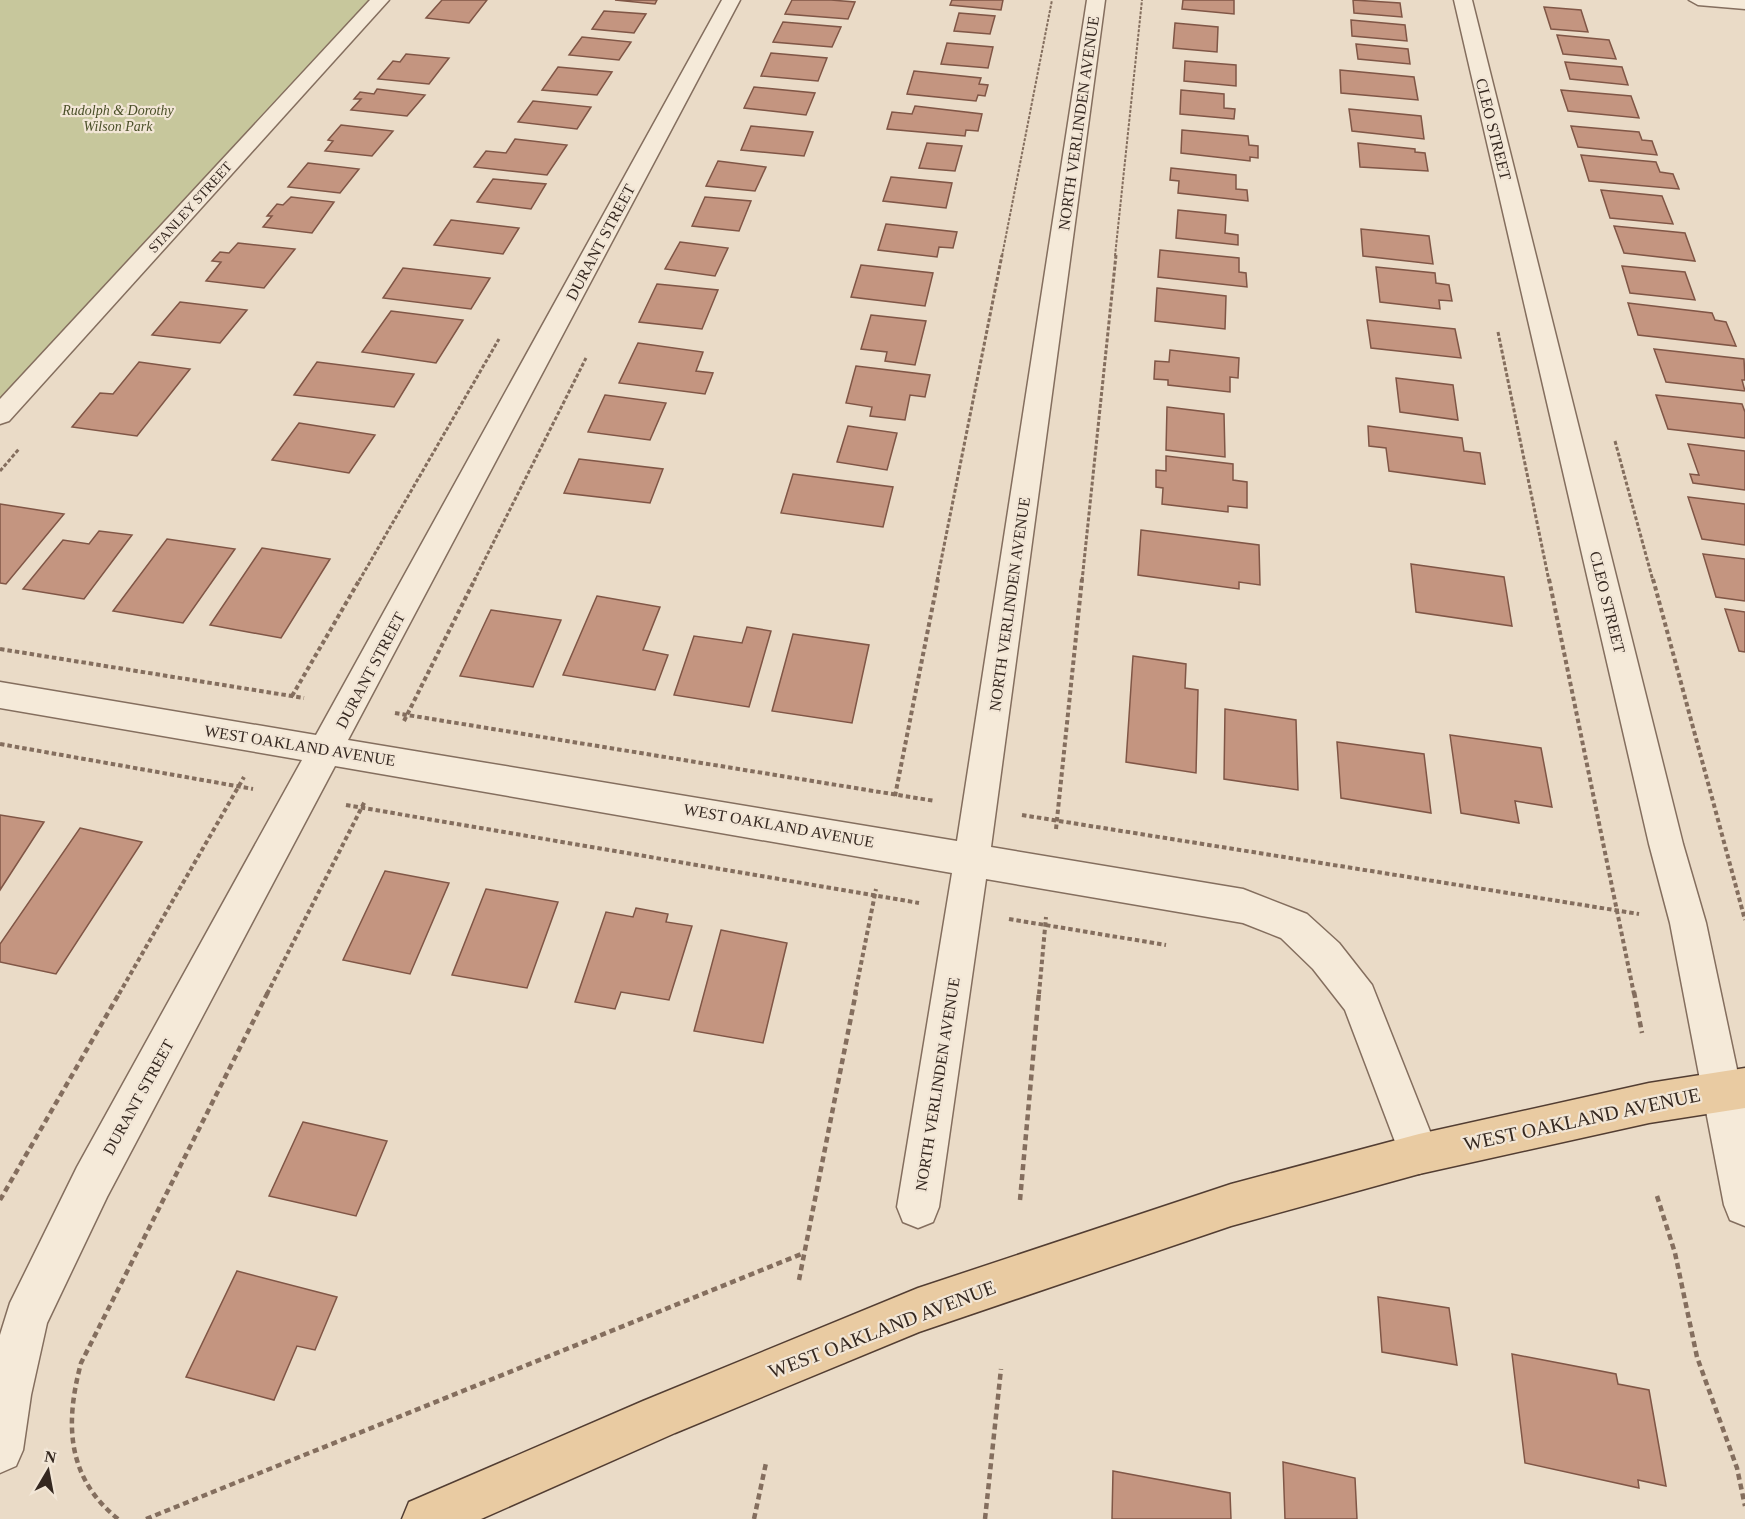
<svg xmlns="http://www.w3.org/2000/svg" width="1745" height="1519" viewBox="0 0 1745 1519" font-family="Georgia,serif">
	<rect width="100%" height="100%" fill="#eadbc7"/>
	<path fill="#c7c79c" d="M0,0H385L0,422Z"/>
	<g fill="#c49580" stroke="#805646" stroke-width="1.5">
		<path d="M442,0H487L469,23L426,18Z"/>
		<path d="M615,0H657L655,4Z"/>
		<path d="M792,0H831L855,2L848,19L785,14Z"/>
		<path d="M952,0H1003L1001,10L950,5Z"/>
		<path d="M1183,0H1234V14L1182,9Z"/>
		<path d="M1353,0L1400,3L1402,17L1354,13Z"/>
		<path d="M1544,7L1581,10L1588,32L1551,29Z"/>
		<path d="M604,11L646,14L634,33L592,29Z"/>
		<path d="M959,13L995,16L990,34L954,31Z"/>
		<path d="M1351,20L1405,25L1407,41L1352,36Z"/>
		<path d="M783,22L841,27L832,47L773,42Z"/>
		<path d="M1175,23L1218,27L1217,52L1173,48Z"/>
		<path d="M1557,35L1609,40L1616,59L1563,54Z"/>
		<path d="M582,37L631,42L619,60L569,55Z"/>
		<path d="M947,43L993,47L988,68L941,64Z"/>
		<path d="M1356,44L1408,49L1410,64L1358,59Z"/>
		<path d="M771,53L827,58L818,81L761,76Z"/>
		<path d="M406,54L449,58L429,84L378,79L393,61L400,62Z"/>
		<path d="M1185,61L1236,65V86L1184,81Z"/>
		<path d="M1565,62L1622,67L1628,85L1570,79Z"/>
		<path d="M558,67L612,72L597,95L542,90Z"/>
		<path d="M1340,70L1414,77L1418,100L1341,93Z"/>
		<path d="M914,71L981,78L979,84L988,85L985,96L978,95L976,101L907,94Z"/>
		<path d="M754,87L815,93L806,115L744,108Z"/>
		<path d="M377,89L425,95L407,116L351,110L361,99H354L360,92L374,94Z"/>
		<path d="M1181,90L1224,94V108L1235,109L1234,119L1180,114Z"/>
		<path d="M1561,90L1631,96L1639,118L1568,111Z"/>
		<path d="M533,101L591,107L577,129L518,122Z"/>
		<path d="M915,106L982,114L978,131L966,130L965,136L887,129L892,112L912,114Z"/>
		<path d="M1349,109L1421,116L1424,139L1352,131Z"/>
		<path d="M341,125L393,131L372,156L325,151L333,141L328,140Z"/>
		<path d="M751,126L813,132L804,156L741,150Z"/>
		<path d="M1571,126L1639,132L1642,140L1652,141L1657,155L1578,147Z"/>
		<path d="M1182,130L1248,136L1249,145L1258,146V158L1250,157V161L1181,153Z"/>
		<path d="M515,139L567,145L547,175L474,167L486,151L506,153Z"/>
		<path d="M927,143L962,146L955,171L919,168Z"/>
		<path d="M1358,143L1415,149V152L1425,153L1428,171L1360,167Z"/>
		<path d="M1581,155L1656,162L1660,172L1673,174L1679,189L1589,181Z"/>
		<path d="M718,161L766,167L755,191L706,186Z"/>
		<path d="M308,163L359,169L340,193L288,187Z"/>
		<path d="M1171,168L1236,175V189L1247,190L1248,201L1178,193L1179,181L1170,180Z"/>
		<path d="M891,177L952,183L946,208L883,201Z"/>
		<path d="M493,179L546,184L531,209L477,202Z"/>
		<path d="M1601,190L1662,196L1673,224L1610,218Z"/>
		<path d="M291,197L334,202L312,233L263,227L272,216H267L277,204L283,205Z"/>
		<path d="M705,197L751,201L739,231L692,226Z"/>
		<path d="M1178,210L1226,215L1225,233L1238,235V245L1176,238Z"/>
		<path d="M451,220L519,228L503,254L434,245Z"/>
		<path d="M886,224L957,232L953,248L939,247L937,257L878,250Z"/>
		<path d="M1614,226L1685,233L1695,261L1624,253Z"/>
		<path d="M1361,229L1429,236L1433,264L1363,256Z"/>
		<path d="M680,242L728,248L715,276L665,269Z"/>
		<path d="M238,243L295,249L264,288L206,281L221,262L212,261L220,252L229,253Z"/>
		<path d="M1160,250L1239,258V272L1246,273L1247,287L1158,277Z"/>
		<path d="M861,265L933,273L925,306L851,297Z"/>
		<path d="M1622,266L1685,272L1695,300L1630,293Z"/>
		<path d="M1376,267L1435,273L1436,283L1449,285L1452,301L1439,300L1440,309L1380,302Z"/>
		<path d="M403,268L490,278L471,309L383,298Z"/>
		<path d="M657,284L718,290L702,329L639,322Z"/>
		<path d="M1157,288L1226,296L1225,329L1155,321Z"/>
		<path d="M180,302L247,310L220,343L152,335Z"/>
		<path d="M1628,303L1712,313L1715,320L1726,322L1736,346L1638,335Z"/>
		<path d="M391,311L463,320L436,363L362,352Z"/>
		<path d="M871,315L926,321L915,365L885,361L887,352L861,349Z"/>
		<path d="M1367,320L1455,329L1461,358L1371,348Z"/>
		<path d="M638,343L703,352L696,371L713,373L705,394L619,383Z"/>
		<path d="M1654,349L1744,359L1745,380H1742L1745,391L1666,382Z"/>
		<path d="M1170,350L1239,358L1238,378L1230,377V392L1168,385V380L1154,379L1155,361L1169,362Z"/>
		<path d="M139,362L190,369L137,436L72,427L100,393L113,394Z"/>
		<path d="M317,362L414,374L394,407L294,395Z"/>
		<path d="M856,366L930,375L925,397L910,395L905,420L870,416L872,407L846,403Z"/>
		<path d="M1396,378L1453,385L1458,420L1400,412Z"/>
		<path d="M605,395L666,403L650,440L588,432Z"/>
		<path d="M1656,395L1742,404L1745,412V438L1668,429Z"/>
		<path d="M1167,407L1224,414L1225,457L1166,450Z"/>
		<path d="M299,423L375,435L349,473L272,460Z"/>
		<path d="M848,426L897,433L887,470L837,462Z"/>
		<path d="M1368,426L1462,438L1464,451L1480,453L1485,484L1389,471L1386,448L1369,446Z"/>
		<path d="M1688,444L1745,451V490L1693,483L1690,474L1699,475Z"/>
		<path d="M1166,456L1233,464V480L1247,482V508L1228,506V512L1162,504L1163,488L1156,487V470L1166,471Z"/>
		<path d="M579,459L663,469L650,503L564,493Z"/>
		<path d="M793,474L893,487L883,527L781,513Z"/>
		<path d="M1688,497L1745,504V545L1702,539Z"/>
		<path d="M0,504L64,514L6,584L0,583Z"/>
		<path d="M1141,530L1259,545L1260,585L1239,582V589L1138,575Z"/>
		<path d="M99,531L132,535L84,599L23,589L63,540L89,544Z"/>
		<path d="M167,539L235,549L183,623L113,611Z"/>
		<path d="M262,548L330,559L281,638L210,625Z"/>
		<path d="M1703,554L1745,559V601L1716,597Z"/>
		<path d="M1411,564L1504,577L1512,626L1416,612Z"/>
		<path d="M597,596L660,607L643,650L668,655L655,690L563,675Z"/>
		<path d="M1725,609L1745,612V652L1739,651Z"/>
		<path d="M491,610L561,620L533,687L460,676Z"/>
		<path d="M747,627L771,631L749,707L674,695L694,636L742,643Z"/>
		<path d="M793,634L869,645L852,723L772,711Z"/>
		<path d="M1133,656L1186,664L1185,688L1198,690L1196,773L1126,762Z"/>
		<path d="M1225,709L1296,720L1298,790L1224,779Z"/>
		<path d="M1450,735L1541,748L1552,807L1515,801L1519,823L1461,813Z"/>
		<path d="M1337,742L1424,754L1431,813L1341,798Z"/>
		<path d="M0,815L44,822L0,890Z"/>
		<path d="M80,828L142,842L56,974L0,962V944Z"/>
		<path d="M385,871L449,883L410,974L343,960Z"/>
		<path d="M486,889L558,902L527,988L452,975Z"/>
		<path d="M636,908L668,914L666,922L692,926L669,1000L621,992L615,1009L575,1002L606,912L633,917Z"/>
		<path d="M721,930L787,943L763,1043L694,1031Z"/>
		<path d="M303,1122L387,1141L356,1216L269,1196Z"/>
		<path d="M237,1271L337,1297L315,1350L297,1346L274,1400L186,1377Z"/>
		<path d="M1378,1297L1449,1308L1457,1365L1382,1352Z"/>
		<path d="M1512,1354L1616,1374L1618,1384L1649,1390L1666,1486L1638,1480L1639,1488L1525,1463Z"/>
		<path d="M1283,1462L1355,1478L1357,1519H1285Z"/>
		<path d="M1113,1471L1230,1493L1231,1519H1112Z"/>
	</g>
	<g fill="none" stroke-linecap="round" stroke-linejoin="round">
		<defs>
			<g id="minor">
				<path d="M370,0H389L9,421L0,424V399Z"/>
				<path d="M722,0H740L348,740L957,841L1087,0H1105L991,847L1243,889L1307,914L1339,943L1372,985L1439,1154L1433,1168L1419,1174L1405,1168L1345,1010L1313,969L1281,938L1243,923L986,879L939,1207L933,1222L918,1228L903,1222L897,1207L952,873L335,766L107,1197L47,1323L31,1395L23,1450L16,1466L0,1473V1335L10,1303L77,1167L302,760L0,708V682L316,735Z"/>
				<path d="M1454,0H1472L1683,844L1706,923L1745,1107V1226L1730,1220L1724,1205L1670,923L1649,844Z"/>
				<path d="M1689,0H1745V9L1698,5Z"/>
			</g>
			<path id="major" d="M1745,1068V1108L1649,1123L1419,1174L1231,1226L919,1332L675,1433L481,1519H402L409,1502L643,1401L918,1288L1231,1184L1419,1134L1649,1083Z"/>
		</defs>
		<use href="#minor" stroke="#846e5e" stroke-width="3"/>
		<use href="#major" stroke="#523d32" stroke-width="3"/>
		<g stroke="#846e5e" stroke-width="2" stroke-dasharray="3 1.5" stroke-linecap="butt">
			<path d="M1002,256L1052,0"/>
			<path d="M1115,256L1142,0"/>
		</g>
		<g stroke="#846e5e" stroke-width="3" stroke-dasharray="4 2" stroke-linecap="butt">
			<path d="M1498,332L1549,581"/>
			<path d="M1615,441L1653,581"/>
			<path d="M0,471L19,449"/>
			<path d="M359,581L499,339"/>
			<path d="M474,581L586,358"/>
			<path d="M937,581L1002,255"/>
			<path d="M1082,581L1116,255"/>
		</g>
		<g stroke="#846e5e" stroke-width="4" stroke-dasharray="4.5 3" stroke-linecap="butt">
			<path d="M1549,579L1634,994"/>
			<path d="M1653,579L1745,920"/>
			<path d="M0,649L304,698"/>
			<path d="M292,696L360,579"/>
			<path d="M395,713L935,801"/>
			<path d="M404,721L475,579"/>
			<path d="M0,744L253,789"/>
			<path d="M895,796L938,579"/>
			<path d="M346,805L919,903"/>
			<path d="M1022,815L1639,914"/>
			<path d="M1056,829L1082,579"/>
			<path d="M1009,919L1166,945"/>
			<path d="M119,994L244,777"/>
			<path d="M267,994L365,801"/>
			<path d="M855,994L876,889"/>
			<path d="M1039,994L1046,917"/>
		</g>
		<g stroke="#846e5e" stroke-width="4.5" stroke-dasharray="6 4" stroke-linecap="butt">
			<path d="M1634,992L1642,1033"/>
			<path d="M1657,1196L1675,1253L1697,1357L1737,1468L1745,1506"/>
			<path d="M0,1200L120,992"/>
			<path d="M1020,1200L1039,992"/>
			<path d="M799,1280L856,992"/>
			<path d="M118,1519C66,1477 65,1423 81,1363L268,992"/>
			<path d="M146,1519L804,1253"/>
			<path d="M754,1519L766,1463"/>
			<path d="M985,1519L1001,1369"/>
		</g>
		<use href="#minor" fill="#f5ead9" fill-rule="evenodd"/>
		<use href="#major" fill="#e9cba2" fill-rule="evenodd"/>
	</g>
	<g text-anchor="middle" stroke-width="4.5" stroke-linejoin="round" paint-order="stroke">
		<g font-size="14" font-style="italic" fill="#4b5029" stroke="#f2e6d6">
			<text x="118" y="115">Rudolph &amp; Dorothy<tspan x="118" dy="16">Wilson Park</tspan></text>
		</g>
		<g font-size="14" fill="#352820" stroke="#f2e6d6">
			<text transform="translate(190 207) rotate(-48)" y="5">STANLEY STREET</text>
		</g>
		<g font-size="16" fill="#352820" stroke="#f2e6d6">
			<text transform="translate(1078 123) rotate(-82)" y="6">NORTH VERLINDEN AVENUE</text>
			<text transform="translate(1494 129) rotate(76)" y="6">CLEO STREET</text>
			<text transform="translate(600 242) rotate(-62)" y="6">DURANT STREET</text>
			<text transform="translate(1608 602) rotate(76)" y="6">CLEO STREET</text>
			<text transform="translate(1009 604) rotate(-82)" y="6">NORTH VERLINDEN AVENUE</text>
			<text transform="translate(370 670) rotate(-62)" y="6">DURANT STREET</text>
			<text transform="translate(300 745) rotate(9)" y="6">WEST OAKLAND AVENUE</text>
			<text transform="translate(779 825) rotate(10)" y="6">WEST OAKLAND AVENUE</text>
			<text transform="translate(937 1084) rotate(-81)" y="6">NORTH VERLINDEN AVENUE</text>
			<text transform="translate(138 1097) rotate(-61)" y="6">DURANT STREET</text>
		</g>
		<g font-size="20" fill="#352820" stroke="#f2e6d6">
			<text transform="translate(1582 1119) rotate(-12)" y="7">WEST OAKLAND AVENUE</text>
			<text transform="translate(882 1329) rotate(-21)" y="7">WEST OAKLAND AVENUE</text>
		</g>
	</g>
	<g transform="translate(48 1471) rotate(10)" stroke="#f2e6d6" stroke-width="4.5" paint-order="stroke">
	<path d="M0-4.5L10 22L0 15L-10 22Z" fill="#352820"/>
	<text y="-9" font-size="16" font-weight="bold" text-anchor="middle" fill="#352820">N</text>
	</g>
</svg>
